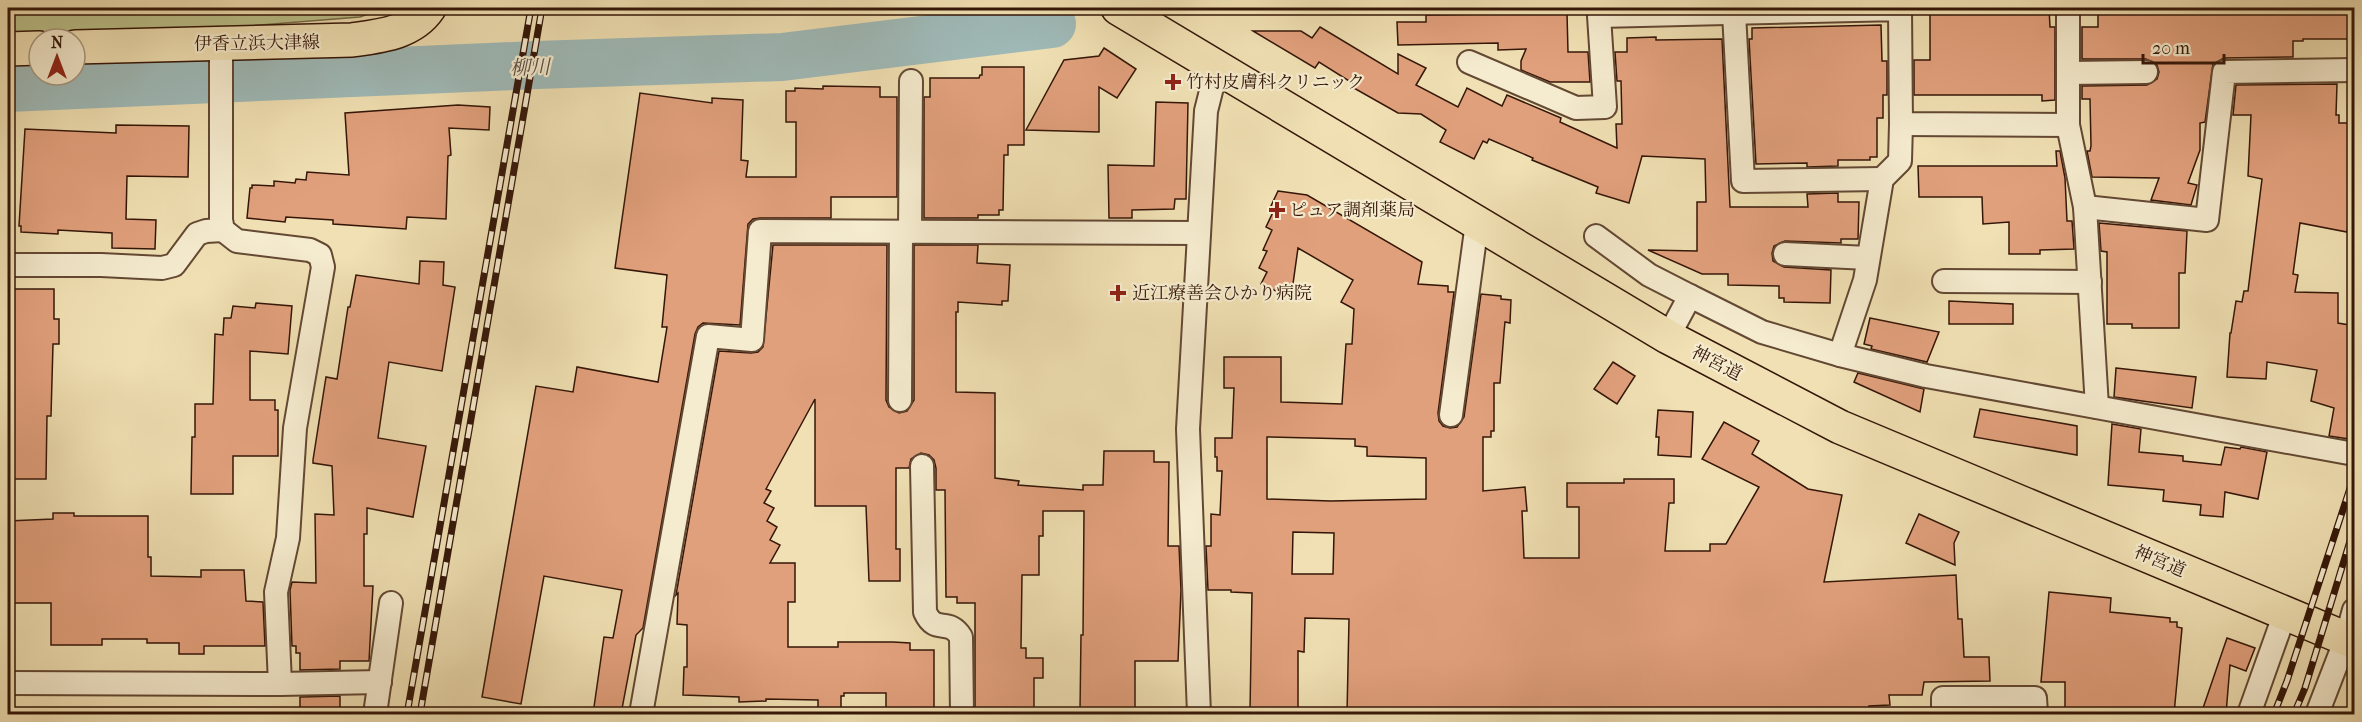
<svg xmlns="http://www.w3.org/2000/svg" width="2362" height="722" viewBox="0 0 2362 722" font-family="'IM FELL French Canon','Noto Serif JP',serif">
	<rect width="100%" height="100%" fill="#f0e0b3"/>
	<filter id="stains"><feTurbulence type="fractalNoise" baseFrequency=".00333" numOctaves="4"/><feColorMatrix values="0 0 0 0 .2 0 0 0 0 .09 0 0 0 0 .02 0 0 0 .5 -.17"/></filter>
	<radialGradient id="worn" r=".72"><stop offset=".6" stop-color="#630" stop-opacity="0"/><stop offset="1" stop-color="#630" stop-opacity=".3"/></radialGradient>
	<path fill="#bcc28b" stroke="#786c4a" stroke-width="1.5" d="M8,8H385L360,17L75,40L39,39L8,46Z"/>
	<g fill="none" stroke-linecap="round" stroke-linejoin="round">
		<path stroke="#9fbab8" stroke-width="48" d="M8,88L536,65L782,57L1052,24"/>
	</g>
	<g fill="#e1a07c" stroke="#341608" stroke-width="1.5" fill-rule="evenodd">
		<path d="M2049,8L2050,27H2055V100L2042,101V95H1914V60H1930V9Z"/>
		<path d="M2355,8V39H2303V41H2293V57L2224,58L2213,64L2205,122L2200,123V150L2188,183L2197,185L2191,205L2151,200L2159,178L2092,177L2087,151H2090L2091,146L2090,99H2082V86L2147,85L2157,79L2159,72L2157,65L2146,59H2082V27H2098V9Z"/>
		<path d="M1567,13L1568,52H1588L1590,82H1550L1521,70V61L1526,49L1498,50V43L1398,45L1397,22H1426V15Z"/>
		<path d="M1881,25L1882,61H1887V95H1883V118H1877V157H1870V160H1838V166L1807,167V163L1756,164L1749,39H1752V28Z"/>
		<path d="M1320,27L1398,74V54L1426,68L1416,85L1458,107L1467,88L1502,106L1507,95L1561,118L1560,122L1617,148L1616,124H1622L1621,81H1617L1615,52H1627V38L1656,37V40L1722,39L1730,207H1808L1807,194L1838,193V202H1859L1858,239H1841V243L1785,241L1774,246L1772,253L1773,261L1784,267L1831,270L1830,303L1784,302V298H1779V286L1728,285V274H1702L1648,250L1697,251V202H1706L1705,159L1642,156L1629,203L1596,193L1598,187L1532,160L1533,158L1489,139L1487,143L1483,141L1474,159L1440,142L1446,130L1421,114L1398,113L1352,87L1354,84L1319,62L1315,68L1253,31H1301L1312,38Z"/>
		<path d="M1104,48L1136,69L1117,98L1099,87V132L1026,130L1064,60L1099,56Z"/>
		<path d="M982,67H1024V145H1008V155H1004L1003,210H999V215H978V218H924V97H930V78H979L980,75H982Z"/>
		<path d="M2337,84L2336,115H2339V123H2351L2353,198L2347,232L2300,223L2293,274L2298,275L2295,292L2338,293V323L2355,326V414L2349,439L2329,436L2334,408L2311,401L2317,370L2267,362L2266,379L2227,377L2230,333H2231L2236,301L2242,302L2244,291H2248L2262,179L2248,176L2251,115H2233L2236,85Z"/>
		<path d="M823,86L880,87V97H897V197H831V218H760L753,219L748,224L740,325L703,323L698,327L695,334L643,628L636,635L621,714H593L604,637L613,638L622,590L544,576L521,704L482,697L536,386L573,392L577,367L658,382L667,327H662L667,275L615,268L640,93L712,103V98L743,100L741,160L748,161L746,177H796V122H786V91H795V88L823,89Z"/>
		<path d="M1156,102L1188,103L1186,199H1175L1174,209L1132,210V218H1109L1108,165L1154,166Z"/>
		<path d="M458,105L490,107L489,130L449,128L451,155L448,156L446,219L407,217L406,229L333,224V220L286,217L285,222L247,218L250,188H252V185L274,186V181L295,183L296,179L306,180L307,172L349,175L345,113Z"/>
		<path d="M116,125L189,126L188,177L127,176L126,219L156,220L155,249L112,248V233L58,230V234L21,232V226H19L25,129L116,133Z"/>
		<path d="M2056,151H2060L2065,178L2067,221H2072L2074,249L2040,250V254H2009V222L1983,224L1982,197H1919L1918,166H2057Z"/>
		<path d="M1278,191L1307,195L1422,262L1418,284L1448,286V292H1454L1438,413L1439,421L1443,426L1450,428L1457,427L1464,417L1481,294L1501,296V299L1511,300L1510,323L1505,322L1504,332L1500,383H1494V431H1491V437H1483V491L1525,487L1527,511H1522L1524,558H1579V507H1567V483H1624V479H1674V503H1669L1665,551H1710V544H1726L1759,487L1702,459L1724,422L1759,441L1752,454L1808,489L1842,495L1824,582L1956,575L1958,619H1962L1964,657H1989L1990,681L1924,682L1922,695H1889L1890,705L1869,706V710L1831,711V714H1347L1349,619L1305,618L1304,652L1298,651V710L1250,711L1252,593L1231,592V590H1208L1206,546H1211V514L1220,515L1222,471H1217V457H1215V438H1232L1234,388H1224V357H1281V402L1342,404L1346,344H1352L1354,309L1341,302L1353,280L1298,248L1291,298L1261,284L1267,272L1259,268L1267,251L1263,250L1272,230L1266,227L1274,210L1270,208ZM1267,437L1352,439H1355V446L1367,447V456L1426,458V499L1331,501L1267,499ZM1293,532L1334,533L1333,574H1292Z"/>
		<path d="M2099,223L2187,231L2185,273H2179V328H2132V324H2107V252L2101,251Z"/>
		<path d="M773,245H887L886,400L889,407L899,413L907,411L914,400V245H978L977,263L1010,265L1008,301H1002V305L958,302V312H956V392L995,393V478L1019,481L1018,485L1083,490V485H1103L1104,451H1154V462H1169L1168,546H1179L1181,590L1178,661H1135V711H1080L1081,635H1083L1084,511H1043V536H1039V575H1022L1021,648H1026V658H1043V678H1034V714H975V603H957V597H946L945,490H936V468L934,460L929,455L921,453L911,459L909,468H896V549H900V581H869L866,506H815V399L766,489L771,491L764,503L774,508L767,521L777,527L770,540L780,545L770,563H795V602H788V647H838V642H893L910,643V650H934V714H886V693H844V696H841V714H818V700L766,699V701L739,702V697L683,695L684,667H687V625L677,624L678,593L676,595L719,351L751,353L758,352L763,347Z"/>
		<path d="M420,261L444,262L443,285L455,287L442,371L389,362L378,438L426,446L413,517L367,508V534H364V586H373L369,661H340V669L300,670V653H296V646H292L290,590L292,582L316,583L315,514L334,515L332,466L313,463V460L326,377L337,379L348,307H350L356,275L419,284Z"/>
		<path d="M8,289H54V319H59V344H53L51,416H47L46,479H8V438H12V377H9Z"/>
		<path d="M1949,301L2013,304V324H1949Z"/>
		<path d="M256,303L292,306L288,354L250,351V400H275V410H278V456H233V494H191L192,437H195V404H213L215,334L223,335L224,318H231L233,306L255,308Z"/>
		<path d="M1870,318L1939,332L1927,362L1871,349L1872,346L1864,344Z"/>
		<path d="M1613,362L1635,376L1617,404L1594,389Z"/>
		<path d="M2116,368L2196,377L2192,408L2114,397Z"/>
		<path d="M1858,373L1924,389L1920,412L1854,382Z"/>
		<path d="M1980,409L2077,426V455L1974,437Z"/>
		<path d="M1658,410L1693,412L1691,457L1658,455L1659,437H1656Z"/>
		<path d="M2112,424L2141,429L2139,452L2183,456V461L2221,465L2225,447L2240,449L2241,447L2267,452L2258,499L2225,492L2223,517L2200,515L2201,505L2163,501L2164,490L2108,485Z"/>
		<path d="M53,513H74V516H148V557H151V576L201,577V570H244L246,601L263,602L265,646H204V654H179V643H147V639H102V645H51V603H8V521L53,519Z"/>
		<path d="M1919,514L1959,532L1954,543L1955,565L1906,543Z"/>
		<path d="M2049,592L2111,598L2110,612L2170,618V622H2177V627L2182,628L2174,714H2065V682H2041Z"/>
		<path d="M2227,638L2255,648L2246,671L2230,665L2226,714H2201Z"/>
		<path d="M340,696V714H300V697Z"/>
	</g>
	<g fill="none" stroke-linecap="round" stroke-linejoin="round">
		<defs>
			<g id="street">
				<path d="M2068,8V125L2085,207L2097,407"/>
				<path d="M1734,13L1743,181L1882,179"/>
				<path d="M221,43V220L223,230L237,241L310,250L320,255L323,267L295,428L288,538L276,592L280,684"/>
				<path d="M1469,62L1576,108L1605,107L1599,16L1900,9L1901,124L2068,125"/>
				<path d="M2068,73L2146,72"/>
				<path d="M2085,207L2207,220L2224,72L2354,70"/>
				<path d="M910,232L911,81"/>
				<path d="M1596,236L1649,275L1690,296"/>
				<path d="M1785,254L1868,258"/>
				<path d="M11,265H101L162,268L174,265L197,234L206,231L223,230"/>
				<path d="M1944,281L2090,282"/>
				<path d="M1668,337L1690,296L1762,332L1840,355L1926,376L2354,454"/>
				<path d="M1840,355L1865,280L1882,179L1900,161L1901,124"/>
				<path d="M900,400L901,232"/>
				<path d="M1451,415L1477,223"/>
				<path d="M922,466L925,612C936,636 948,616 961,637L962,714"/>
				<path d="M8,683L280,684L380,682"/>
				<path d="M375,714L391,603"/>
				<path d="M641,714L708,336L752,340L760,231L1199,233"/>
				<path d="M1199,714L1188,429L1206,111L1217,67"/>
				<path d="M1943,714V698H2035L2036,714"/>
				<path d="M2249,714L2285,613"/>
				<path d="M2317,714L2346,639L2354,610"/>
			</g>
			<g id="primary">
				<path d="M1118,8L1668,337L1840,427L2354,642"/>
				<path d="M75,47L352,40C381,36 412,33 429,8"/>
				<path d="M8,49L39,48"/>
			</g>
		</defs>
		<use href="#street" stroke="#634833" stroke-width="26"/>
		<use href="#primary" stroke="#341608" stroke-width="36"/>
		<use href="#street" stroke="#f5ebce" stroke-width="22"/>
		<use href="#primary" stroke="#f0e0b3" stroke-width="33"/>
		<defs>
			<g id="rail">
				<path d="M407,714L531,8"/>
				<path d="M420,714L542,8"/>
				<path d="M2274,714L2287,681L2354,476"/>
				<path d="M2294,714L2305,688L2354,528"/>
			</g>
		</defs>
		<use href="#rail" stroke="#341608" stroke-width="7"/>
		<use href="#rail" stroke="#f5ebce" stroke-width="4.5" stroke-dasharray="14" stroke-linecap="butt"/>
	</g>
	<g fill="#8f2418" stroke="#f5ebce" stroke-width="2">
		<path d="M1170 73h6v6h6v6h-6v6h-6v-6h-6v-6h6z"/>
		<path d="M1274 201h6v6h6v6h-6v6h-6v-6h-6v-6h6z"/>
		<path d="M1115 284h6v6h6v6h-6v6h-6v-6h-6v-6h6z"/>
	</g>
	<g text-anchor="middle" stroke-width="4.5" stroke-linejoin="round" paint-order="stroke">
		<g font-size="18" fill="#341608" stroke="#f5ebce">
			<text transform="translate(257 43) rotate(-1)" y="6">伊香立浜大津線</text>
			<text transform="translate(1717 363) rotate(27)" y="6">神宮道</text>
			<text transform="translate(2160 561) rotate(23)" y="6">神宮道</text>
		</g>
		<g font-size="18" fill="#341608" stroke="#f5ebce" text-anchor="start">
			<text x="1186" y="88">竹村皮膚科クリニック</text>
			<text x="1289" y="216">ピュア調剤薬局</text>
			<text x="1132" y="299">近江療善会ひかり病院</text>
		</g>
		<g font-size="20" font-style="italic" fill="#594f46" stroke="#f5ebce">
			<text transform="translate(530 67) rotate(-2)" y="7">柳川</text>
		</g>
	</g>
	<rect width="2362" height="722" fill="none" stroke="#f0e0b3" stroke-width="30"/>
	<rect x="9" y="9" width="2344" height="704" fill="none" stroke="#341608" stroke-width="3"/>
	<rect x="15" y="15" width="2332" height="692" fill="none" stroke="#341608" stroke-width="1.5"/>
	<g transform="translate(57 57)"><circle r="28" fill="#f5ebce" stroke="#a8967f" stroke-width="1.5"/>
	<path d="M0-4.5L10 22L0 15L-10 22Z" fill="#8f2418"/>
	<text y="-9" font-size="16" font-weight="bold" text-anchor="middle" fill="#341608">N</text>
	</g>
	<path d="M2143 54v9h81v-9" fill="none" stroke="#341608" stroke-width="3"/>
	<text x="2152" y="54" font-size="18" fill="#341608" stroke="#f5ebce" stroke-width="4.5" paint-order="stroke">20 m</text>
	<rect width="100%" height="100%" filter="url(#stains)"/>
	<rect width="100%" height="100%" fill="url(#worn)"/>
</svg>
